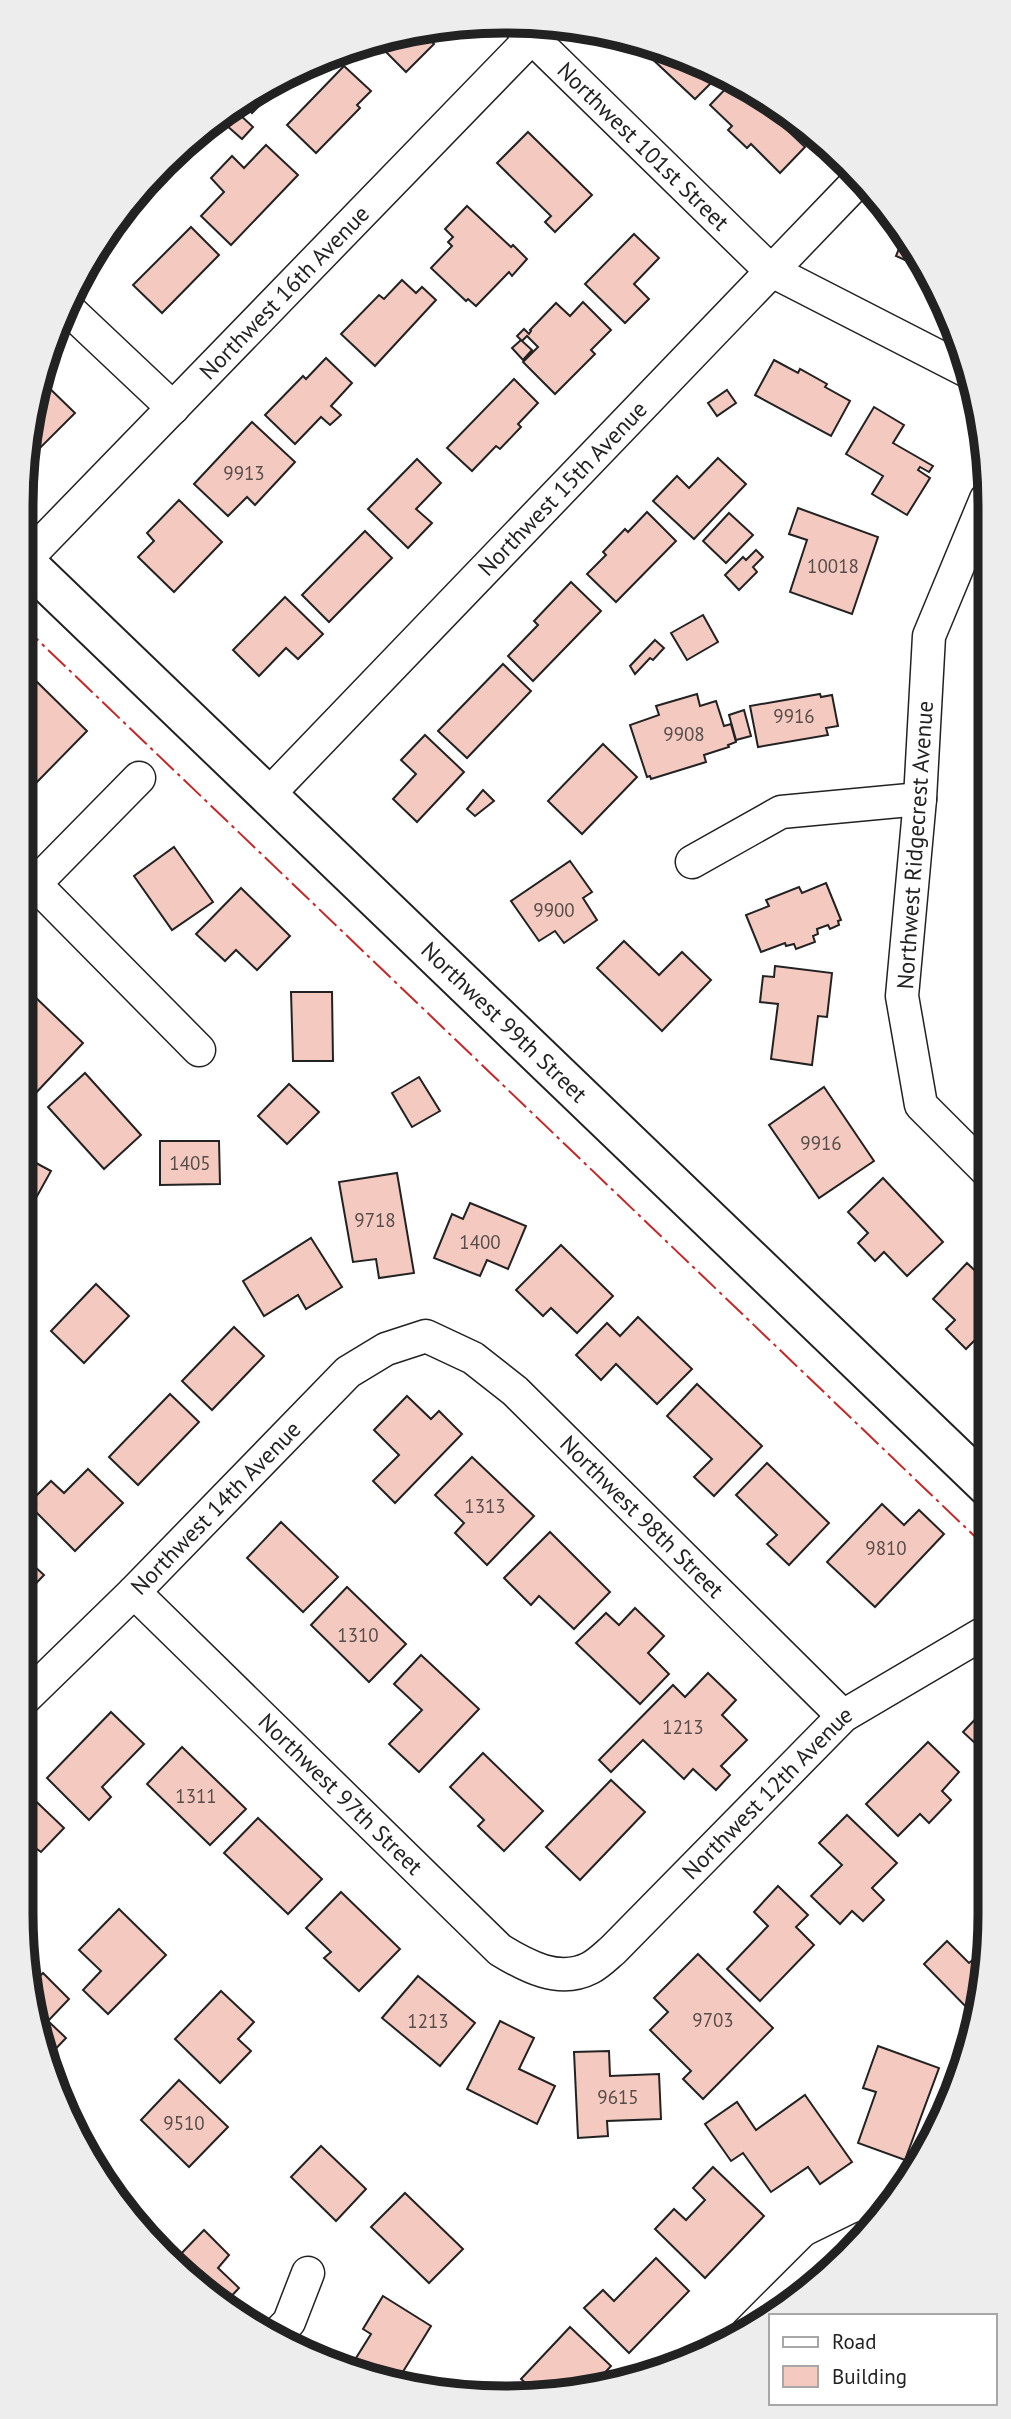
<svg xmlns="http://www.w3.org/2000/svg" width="1011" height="2419" viewBox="0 0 1011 2419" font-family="'PT Sans',sans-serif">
	<rect width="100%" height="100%" fill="#fff"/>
	<g fill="#f3c9c0" stroke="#222" stroke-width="2">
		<path d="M421,31L434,44L406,72L374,40Z"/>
		<path d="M632,40L662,47L719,75L695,99Z"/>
		<path d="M344,66L371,91L357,105L360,108L316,153L287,125Z"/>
		<path d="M732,82L742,87L805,147L780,173L751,144L747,148L728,130L732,126L710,105Z"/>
		<path d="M258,92L266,99L252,113L241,102Z"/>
		<path d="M238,113L253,127L242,139L226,125Z"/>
		<path d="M528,132L592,195L555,232L545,222L551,216L497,163Z"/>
		<path d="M266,145L298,175L231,245L201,216L224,192L211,178L232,156L244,168Z"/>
		<path d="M467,206L511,247L513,245L527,259L512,276L509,272L476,306L468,299L466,301L431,268L452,246L448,242L453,237L445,229Z"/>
		<path d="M191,227L219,255L162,313L133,285Z"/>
		<path d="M634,234L659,258L634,284L649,299L625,323L585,284Z"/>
		<path d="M904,236L923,268L896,256Z"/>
		<path d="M402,280L416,293L422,287L436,300L375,366L341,334L379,295L384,299Z"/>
		<path d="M583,302L611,330L591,350L595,354L555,394L523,362L538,347L527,336L522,341L532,350L523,360L512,348L521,340L517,336L524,329L529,334L531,331L530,330L556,303L570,316Z"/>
		<path d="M326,358L352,383L331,406L341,415L330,425L321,417L295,444L265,415L303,376L306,379Z"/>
		<path d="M774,360L798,373L800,369L827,384L825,387L850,401L831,436L755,395Z"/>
		<path d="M514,379L538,403L518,424L521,427L500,449L496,446L472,471L447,448Z"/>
		<path d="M42,381L75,413L39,449L31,442Z"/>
		<path d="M727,390L736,403L717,416L708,403Z"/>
		<path d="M874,407L904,425L893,443L933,466L929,472L920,467L918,470L930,478L907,515L872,494L883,476L846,454Z"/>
		<path d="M252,422L295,462L255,505L247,497L228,516L194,484Z"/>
		<path d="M718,458L746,484L694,539L653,501L677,476L689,488Z"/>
		<path d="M417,459L441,483L416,509L432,523L408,548L368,509Z"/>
		<path d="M179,500L222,542L174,592L138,557L154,541L147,533Z"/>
		<path d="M798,508L878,537L852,614L790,592L807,540L789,534Z"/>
		<path d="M647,512L676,541L616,602L587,574L606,555L603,552L625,529L628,532Z"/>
		<path d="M729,513L753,535L726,563L703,541Z"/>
		<path d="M365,531L392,558L329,622L302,595Z"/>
		<path d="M756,550L763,557L753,567L757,572L739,590L725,575L743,557L746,560Z"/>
		<path d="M571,582L601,611L533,681L508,656L538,625L534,621Z"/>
		<path d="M285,597L323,634L298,659L286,648L259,676L233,650Z"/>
		<path d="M703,615L718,642L687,660L671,633Z"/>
		<path d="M655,640L664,648L653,660L650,658L635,674L630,666Z"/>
		<path d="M503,664L531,691L467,758L438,731Z"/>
		<path d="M31,676L87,731L37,782L21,766V712L24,709L21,707V686Z"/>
		<path d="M697,694L700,706L716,701L724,726L731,724L736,742L728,745L729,747L704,755L706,762L651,779L650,776L647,777L630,725L659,715L656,706Z"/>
		<path d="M820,694L821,697L832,695L838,726L826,728L828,735L758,747L750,706Z"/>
		<path d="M744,710L751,736L736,740L729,715Z"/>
		<path d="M425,735L464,772L417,822L393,799L416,774L401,760Z"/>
		<path d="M603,744L637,777L582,834L548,801Z"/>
		<path d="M483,790L494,801L475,816L467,809Z"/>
		<path d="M975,817H987V909H981V874L976,875Z"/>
		<path d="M174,847L213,902L172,930L134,876Z"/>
		<path d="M570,861L592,892L583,898L597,920L564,943L555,931L539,941L511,901Z"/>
		<path d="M826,883L841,920L838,921L839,925L830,929L828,925L817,929L818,934L813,936L815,942L796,949L794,944L786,946L785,943L761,952L746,915L769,906L766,900L799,887L802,893Z"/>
		<path d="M241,888L290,936L257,970L236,950L225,961L196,934Z"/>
		<path d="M976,928H986L987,931V1018V986H980V964L975,963Z"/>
		<path d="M624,941L659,975L682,952L711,980L662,1031L597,968Z"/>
		<path d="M775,966L832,973L827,1017L818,1016L812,1065L771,1059L778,1004L760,1002L763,976L774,977Z"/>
		<path d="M291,992H332L333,1061H293Z"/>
		<path d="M32,994L83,1043L32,1097L21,1087V1072L27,1065L21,1060V1005Z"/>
		<path d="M988,1062V1081L978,1070Z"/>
		<path d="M85,1073L141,1135L104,1169L48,1107Z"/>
		<path d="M419,1077L440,1111L412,1127L392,1093Z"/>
		<path d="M289,1084L319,1112L287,1144L258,1116Z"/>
		<path d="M824,1087L874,1161L819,1198L769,1125Z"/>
		<path d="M160,1141H219L220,1184L160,1185Z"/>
		<path d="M21,1155L51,1171L21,1225Z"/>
		<path d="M397,1173L414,1273L379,1278L376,1259L353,1262L339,1182Z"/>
		<path d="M883,1178L943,1242L907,1276L884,1252L875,1261L858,1243L868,1233L848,1212Z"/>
		<path d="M470,1203L526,1226L508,1269L487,1260L480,1276L434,1258L452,1214L463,1219Z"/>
		<path d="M311,1238L342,1287L306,1309L298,1295L264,1316L243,1281Z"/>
		<path d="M561,1245L613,1296L577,1333L551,1308L543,1316L516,1290Z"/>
		<path d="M967,1263L988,1283V1352L975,1340L966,1349L946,1329L955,1320L933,1299Z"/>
		<path d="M96,1284L129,1316L84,1363L51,1331Z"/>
		<path d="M638,1317L692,1369L657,1404L616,1364L601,1380L576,1355L607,1323L620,1336Z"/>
		<path d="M234,1327L264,1356L212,1410L182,1381Z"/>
		<path d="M697,1384L762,1446L714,1496L694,1477L712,1459L667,1416Z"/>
		<path d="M170,1394L199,1422L138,1485L109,1457Z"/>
		<path d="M407,1396L431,1419L439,1411L462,1434L395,1503L373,1481L399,1455L374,1430Z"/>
		<path d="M472,1457L534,1516L487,1565L455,1533L464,1523L435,1495Z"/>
		<path d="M767,1463L829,1523L789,1565L767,1544L777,1535L736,1495Z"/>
		<path d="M88,1469L123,1503L75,1551L28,1504L51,1481L64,1493Z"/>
		<path d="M882,1504L904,1525L919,1510L944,1534L875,1607L827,1562Z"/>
		<path d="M281,1522L338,1577L303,1612L247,1558Z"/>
		<path d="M550,1532L610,1592L574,1629L539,1596L531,1605L504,1578Z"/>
		<path d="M21,1554L44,1575L21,1599Z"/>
		<path d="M347,1587L406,1644L369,1682L311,1625Z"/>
		<path d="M635,1608L664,1636L648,1653L669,1674L640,1704L576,1643L606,1613L619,1625Z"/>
		<path d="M421,1655L479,1709L419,1772L389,1744L422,1710L394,1684Z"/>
		<path d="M708,1673L736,1700L722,1715L747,1740L721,1766L730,1775L716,1790L693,1769L684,1779L643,1740L611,1772L599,1760L673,1685L685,1697Z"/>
		<path d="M987,1707L989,1709L990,1757L963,1732Z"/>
		<path d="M111,1712L144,1744L102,1787L111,1797L89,1820L47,1778Z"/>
		<path d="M928,1742L959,1772L942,1791L951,1800L929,1823L920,1814L898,1836L866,1804Z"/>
		<path d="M182,1747L246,1809L210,1845L147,1784Z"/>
		<path d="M483,1753L543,1811L504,1851L478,1826L484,1820L450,1787Z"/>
		<path d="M611,1780L645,1812L580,1880L546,1847Z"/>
		<path d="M23,1789L64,1828L41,1852L37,1849L21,1866V1791Z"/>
		<path d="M847,1815L897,1863L872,1888L884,1900L863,1921L852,1911L840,1924L811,1896L842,1865L819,1843Z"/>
		<path d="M258,1818L322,1879L288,1914L224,1853Z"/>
		<path d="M778,1886L808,1915L796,1927L814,1945L760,2001L727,1969L768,1926L754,1912Z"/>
		<path d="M341,1892L400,1949L359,1991L324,1958L331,1952L306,1928Z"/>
		<path d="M119,1909L166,1955L108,2014L83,1990L101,1971L79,1950Z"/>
		<path d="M990,1913L986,1937L976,1927Z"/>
		<path d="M947,1941L969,1963L976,1957L982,1963L973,2014L924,1964Z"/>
		<path d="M698,1954L773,2028L703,2099L683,2079L691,2071L650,2030L668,2012L654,1998Z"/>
		<path d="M43,1973L69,1999L48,2021L66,2038L45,2060L33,1983Z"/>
		<path d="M418,1976L475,2023L440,2066L382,2018Z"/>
		<path d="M221,1991L254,2022L238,2039L251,2051L220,2083L175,2039Z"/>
		<path d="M500,2021L534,2038L519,2069L555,2086L537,2124L467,2089Z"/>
		<path d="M878,2046L939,2068L905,2160L858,2143L876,2092L863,2088Z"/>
		<path d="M609,2051L610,2076L659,2074L661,2119L607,2121L608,2136L578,2138L574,2052Z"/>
		<path d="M179,2080L228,2127L189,2167L141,2120Z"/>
		<path d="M805,2095L852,2162L820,2184L808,2167L771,2192L743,2153L731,2161L705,2124L737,2102L756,2130Z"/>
		<path d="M321,2146L366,2189L336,2221L291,2177Z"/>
		<path d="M713,2167L764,2216L705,2278L655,2229L674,2209L686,2220L705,2200L693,2188Z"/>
		<path d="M405,2193L463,2249L429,2283L371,2227Z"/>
		<path d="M204,2230L229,2255L218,2268L239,2288L226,2302L175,2260Z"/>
		<path d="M656,2258L689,2291L629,2353L584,2308L603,2290L614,2301Z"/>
		<path d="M383,2296L431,2326L396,2383L351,2366L371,2334L363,2329Z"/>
		<path d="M570,2327L611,2366L589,2390L521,2396L530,2387L521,2379Z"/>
	</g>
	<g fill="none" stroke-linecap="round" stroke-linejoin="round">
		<defs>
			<g id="minor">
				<path id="s1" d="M518,24L770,270L967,371"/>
				<path d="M66,307L173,408"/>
				<path d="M986,499L929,636L920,799L902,996L921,1105L988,1172"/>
				<path id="s2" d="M24,561L545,24"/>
				<path id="s3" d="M268,795L858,181"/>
				<path d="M692,862L781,812L920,799"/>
				<path d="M35,884L199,1050"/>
				<path d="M21,898L139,778"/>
				<path id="s4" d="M134,1592L500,1950C526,1966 559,1984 590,1968C598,1964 606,1956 613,1950L843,1716L989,1630"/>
				<path id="s5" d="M21,1702L134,1592L348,1372L386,1349L426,1336L473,1358L515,1391L843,1716"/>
				<path d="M747,2333L822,2258L863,2238"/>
				<path d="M274,2337L289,2322L308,2273"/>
			</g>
			<g id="major">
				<path id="s6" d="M21,558L989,1488"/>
			</g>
		</defs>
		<use href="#minor" stroke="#222" stroke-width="35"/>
		<use href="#major" stroke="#222" stroke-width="42"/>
		<use href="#minor" stroke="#fff" stroke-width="32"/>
		<use href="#major" stroke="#fff" stroke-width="38"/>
		<path stroke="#c62828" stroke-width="2" stroke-dasharray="24 5 3.5 5" stroke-linecap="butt" d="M21,624L989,1550"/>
	</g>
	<g text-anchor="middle" stroke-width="5" stroke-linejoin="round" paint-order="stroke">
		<g font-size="19" fill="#564c4a">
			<text x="244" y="480">9913</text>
			<text x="833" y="573">10018</text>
			<text x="794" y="723">9916</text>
			<text x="684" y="741">9908</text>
			<text x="554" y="917">9900</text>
			<text x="821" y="1150">9916</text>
			<text x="190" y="1170">1405</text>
			<text x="375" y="1227">9718</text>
			<text x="480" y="1249">1400</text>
			<text x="485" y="1513">1313</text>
			<text x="886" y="1555">9810</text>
			<text x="358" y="1642">1310</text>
			<text x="683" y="1734">1213</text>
			<text x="196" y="1803">1311</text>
			<text x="713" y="2027">9703</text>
			<text x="428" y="2028">1213</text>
			<text x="618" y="2104">9615</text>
			<text x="184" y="2130">9510</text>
		</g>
		<g font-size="23" fill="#222" stroke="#fff">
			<text dy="8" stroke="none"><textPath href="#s1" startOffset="175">Northwest 101st Street</textPath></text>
			<text dy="8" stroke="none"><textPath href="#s2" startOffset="374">Northwest 16th Avenue</textPath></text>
			<text dy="8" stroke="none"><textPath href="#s3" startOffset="425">Northwest 15th Avenue</textPath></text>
			<text transform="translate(915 845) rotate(-86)" y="8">Northwest Ridgecrest Avenue</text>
			<text dy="8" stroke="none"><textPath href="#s6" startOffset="670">Northwest 99th Street</textPath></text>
			<text dy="8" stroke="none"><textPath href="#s5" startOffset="275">Northwest 14th Avenue</textPath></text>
			<text dy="8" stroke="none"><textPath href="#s5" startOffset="835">Northwest 98th Street</textPath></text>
			<text dy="8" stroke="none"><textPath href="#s4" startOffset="289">Northwest 97th Street</textPath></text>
			<text dy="8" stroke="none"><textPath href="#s4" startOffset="858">Northwest 12th Avenue</textPath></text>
		</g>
	</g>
	<path d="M0 0H1011V2419H0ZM505 33H506A472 472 0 0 1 978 505V1914A472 472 0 0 1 506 2386H505A472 472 0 0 1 33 1914V505A472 472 0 0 1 505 33Z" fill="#ededed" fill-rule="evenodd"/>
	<path fill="none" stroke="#222" stroke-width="9" d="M505 33H506A472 472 0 0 1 978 505V1914A472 472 0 0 1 506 2386H505A472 472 0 0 1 33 1914V505A472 472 0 0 1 505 33Z"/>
	<rect x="769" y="2314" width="228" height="91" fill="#ffffff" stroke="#a7a7a7" stroke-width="2"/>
	<rect x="783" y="2337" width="35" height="10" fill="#ffffff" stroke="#a7a7a7" stroke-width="2"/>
	<text x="832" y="2349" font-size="21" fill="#222222">Road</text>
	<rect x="783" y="2366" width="35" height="21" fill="#f3c9c0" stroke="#a7a7a7" stroke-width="2"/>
	<text x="832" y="2384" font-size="21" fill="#222222">Building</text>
</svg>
